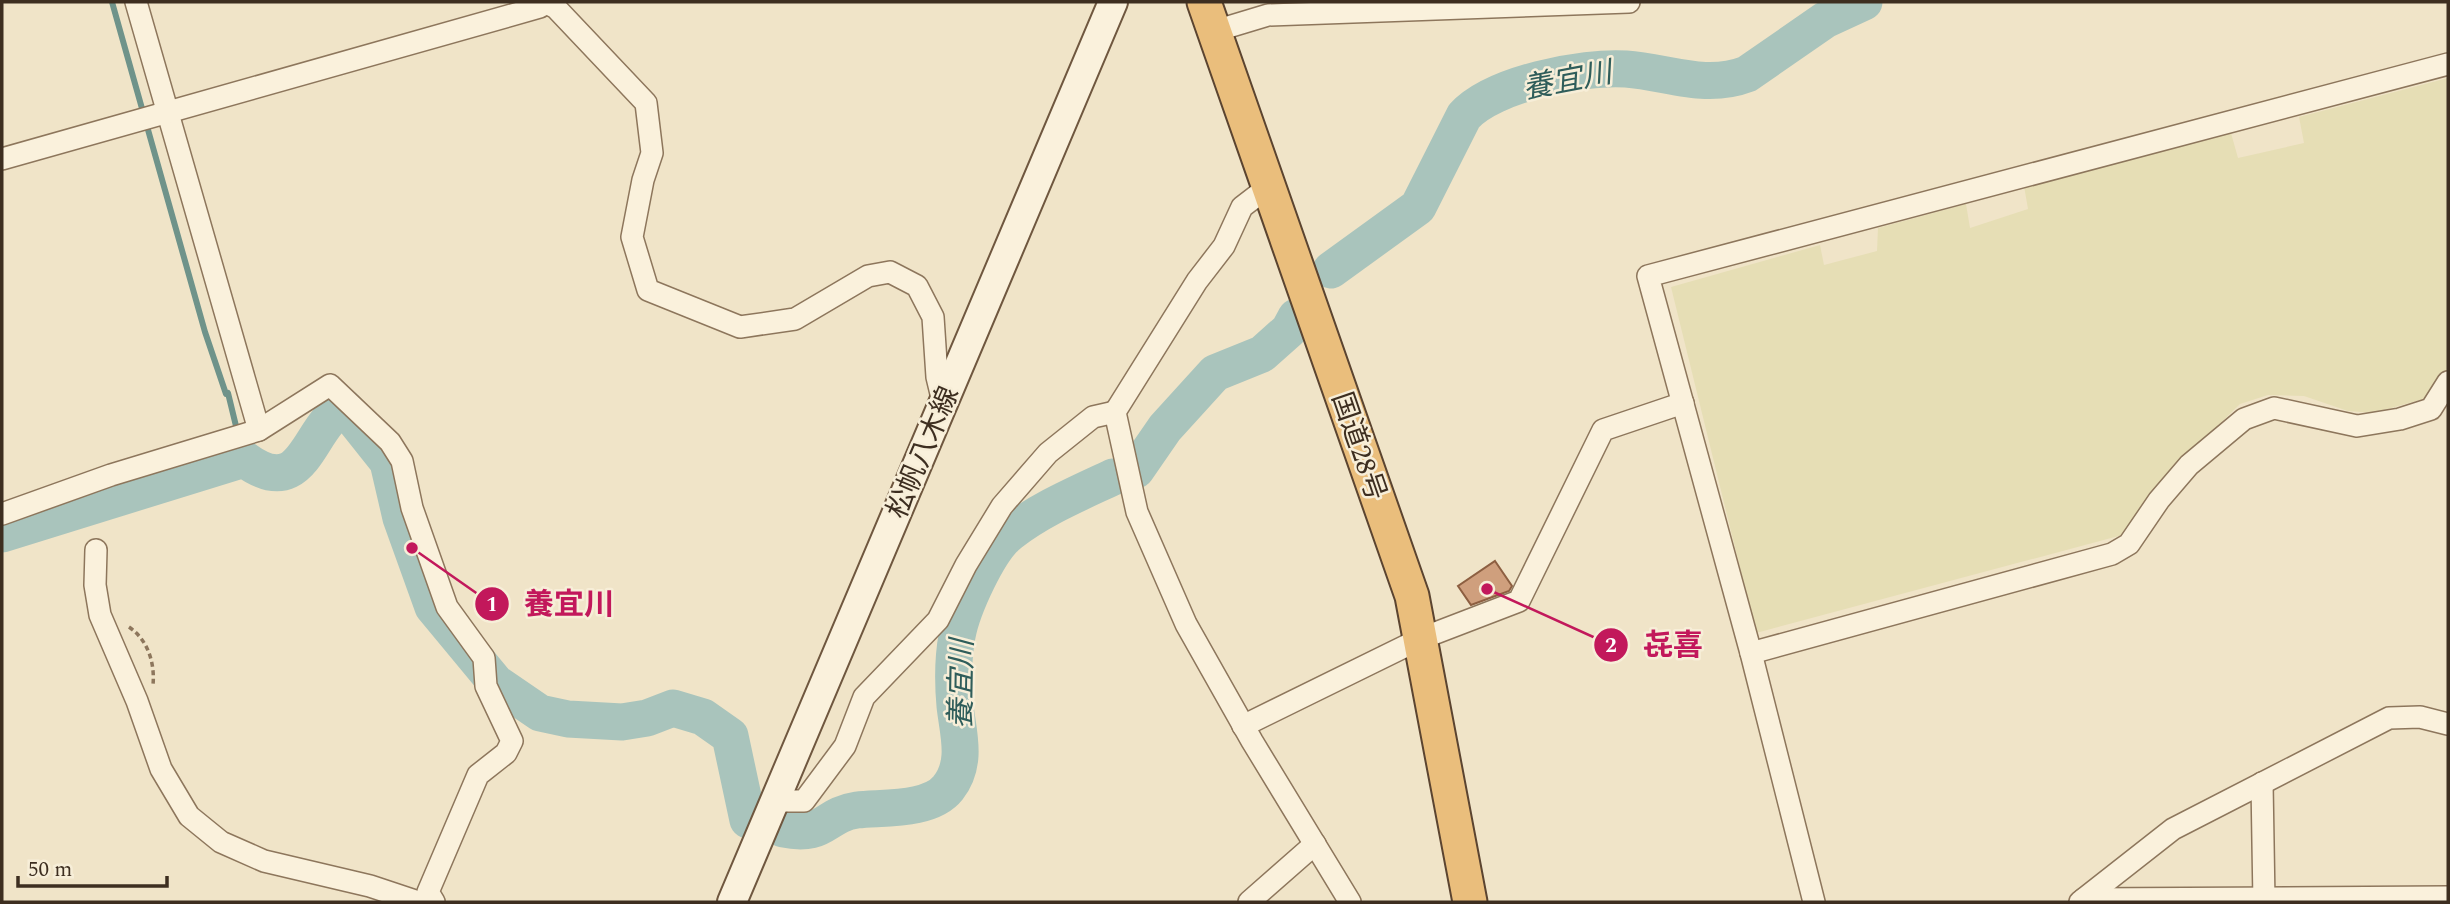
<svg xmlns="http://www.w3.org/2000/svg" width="2450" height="904" viewBox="0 0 2450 904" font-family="Spectral,'Noto Sans JP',serif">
	<rect width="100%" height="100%" fill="#f0e4c8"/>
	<path fill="#e6deb5" d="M2448,78V368L2427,398L2373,413L2348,411L2304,396L2268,395L2240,404L2191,452L2126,534L1756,633L1671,287L1820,245L1824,265L1877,251L1878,228L1966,204L1970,228L2028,209L2024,186L2231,133L2238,158L2304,143L2299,117Z"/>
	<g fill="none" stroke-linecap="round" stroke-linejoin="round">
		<path stroke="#6f938a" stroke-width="6" d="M112,2L205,332L226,394L228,393L244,459"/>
		<g stroke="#a9c4bc" stroke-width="37">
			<path d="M1331,270L1418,207L1464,116C1493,84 1582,66 1626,69C1668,72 1705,90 1747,74L1825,20L1864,2"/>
			<path d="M1136,470L1165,428L1215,373L1262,354L1289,330L1296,317"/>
			<path d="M2,534L244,459C307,505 307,423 345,408L388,462L401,518L433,607L496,683L540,713L568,719L622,722L647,718L673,708L703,717L730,736L748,820"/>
			<path d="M783,829C826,838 823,815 857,810C882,807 930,811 948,788C968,763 958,733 955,706C953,684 953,658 957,636C962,609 988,550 1010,533C1041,509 1077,494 1113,477"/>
		</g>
	</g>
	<path fill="#cf9f7d" stroke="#8d5f41" stroke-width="2" d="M1495,561L1512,586L1509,591L1471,605L1458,586Z"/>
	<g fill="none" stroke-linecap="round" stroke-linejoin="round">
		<defs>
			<g id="minor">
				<path d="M136,2L259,430"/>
				<path d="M545,2L556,8L646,103L652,153L643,180L632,237L648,290L740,327L795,319L868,276L890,272L917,286L933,317L937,377L943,402"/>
				<path d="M1215,31L1268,15L1629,2"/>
				<path d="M2,159L540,7L539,2"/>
				<path d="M1268,187L1242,207L1224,246L1197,281L1115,412L1137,512L1186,624L1252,741L1350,902"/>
				<path d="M2,514L111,475L259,430L330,385L390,442L402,461L412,508L447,607L484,658L486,686L512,741L506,753L478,775L428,892L434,902"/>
				<path d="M96,550L95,585L100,615L137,701L161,769L189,816L221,842L264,861L370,886L418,902"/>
				<path d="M1751,653L2112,554L2129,544L2159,500L2189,465L2244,419L2274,408L2357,426L2400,419L2431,409L2448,382"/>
				<path d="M1243,726L1420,639L1519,601L1603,430L1683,403"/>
				<path d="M2262,783L2264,902"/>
				<path d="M775,801H804L845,746L864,697L938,620L966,565L1002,506L1048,453L1093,417L1115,412"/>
				<path d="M2084,899L2448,897"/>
				<path d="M1249,902L1315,844"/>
				<path d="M1814,902L1751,653L1648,276L2448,64"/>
				<path d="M2080,902L2173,829L2389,718L2420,717L2448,724"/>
			</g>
			<path id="secondary" d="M732,902L1113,2"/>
			<path id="trunk" d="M1204,2L1412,596L1470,902"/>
		</defs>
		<use href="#minor" stroke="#8d765c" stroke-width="24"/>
		<use href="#secondary" stroke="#6f573f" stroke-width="32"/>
		<use href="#trunk" stroke="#5b4430" stroke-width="37"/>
		<path stroke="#8d765c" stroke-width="3.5" stroke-dasharray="5 3.5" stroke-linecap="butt" d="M129,627C148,640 155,663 153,685"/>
		<use href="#minor" stroke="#faf1dc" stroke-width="21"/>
		<use href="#secondary" stroke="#faf1dc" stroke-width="28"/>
		<use href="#trunk" stroke="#eabe7c" stroke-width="33"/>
	</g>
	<g text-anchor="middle" stroke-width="5" stroke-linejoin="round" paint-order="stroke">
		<g font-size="28" fill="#3d2e20" stroke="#f7eed8">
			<text transform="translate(1360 446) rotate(71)" y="10">国道28号</text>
			<text transform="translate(922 452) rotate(-67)" y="10">松帆八木線</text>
		</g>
		<g font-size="30" font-style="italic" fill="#2f5d5a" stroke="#f7eed8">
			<text transform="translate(1567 80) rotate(-11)" y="10">養宜川</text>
			<text transform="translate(961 684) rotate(-89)" y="10">養宜川</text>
		</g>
	</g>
	<path fill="none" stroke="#c2185b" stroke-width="2.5" d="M412 548L492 604M1487 589L1611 645"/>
	<g fill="#c2185b" stroke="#f7eed8" stroke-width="2.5">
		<circle cx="412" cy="548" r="7"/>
		<circle cx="1487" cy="589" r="7"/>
		<circle cx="492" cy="604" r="18"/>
		<circle cx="1611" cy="645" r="18"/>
	</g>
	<g font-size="21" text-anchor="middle" font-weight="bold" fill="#fff">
		<text x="492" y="611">1</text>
		<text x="1611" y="652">2</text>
	</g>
	<g font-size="30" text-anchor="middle" font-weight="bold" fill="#c2185b" stroke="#f7eed8" stroke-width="5" stroke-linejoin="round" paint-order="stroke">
		<text x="569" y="614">養宜川</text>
		<text x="1673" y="655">㐂喜</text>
	</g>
	<rect width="2450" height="904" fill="none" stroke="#3d2e20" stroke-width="7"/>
	<path d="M18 876v10h149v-10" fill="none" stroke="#3d2e20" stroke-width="3.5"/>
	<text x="28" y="876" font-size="21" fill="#3d2e20" stroke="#f7eed8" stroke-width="5" paint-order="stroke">50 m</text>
</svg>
